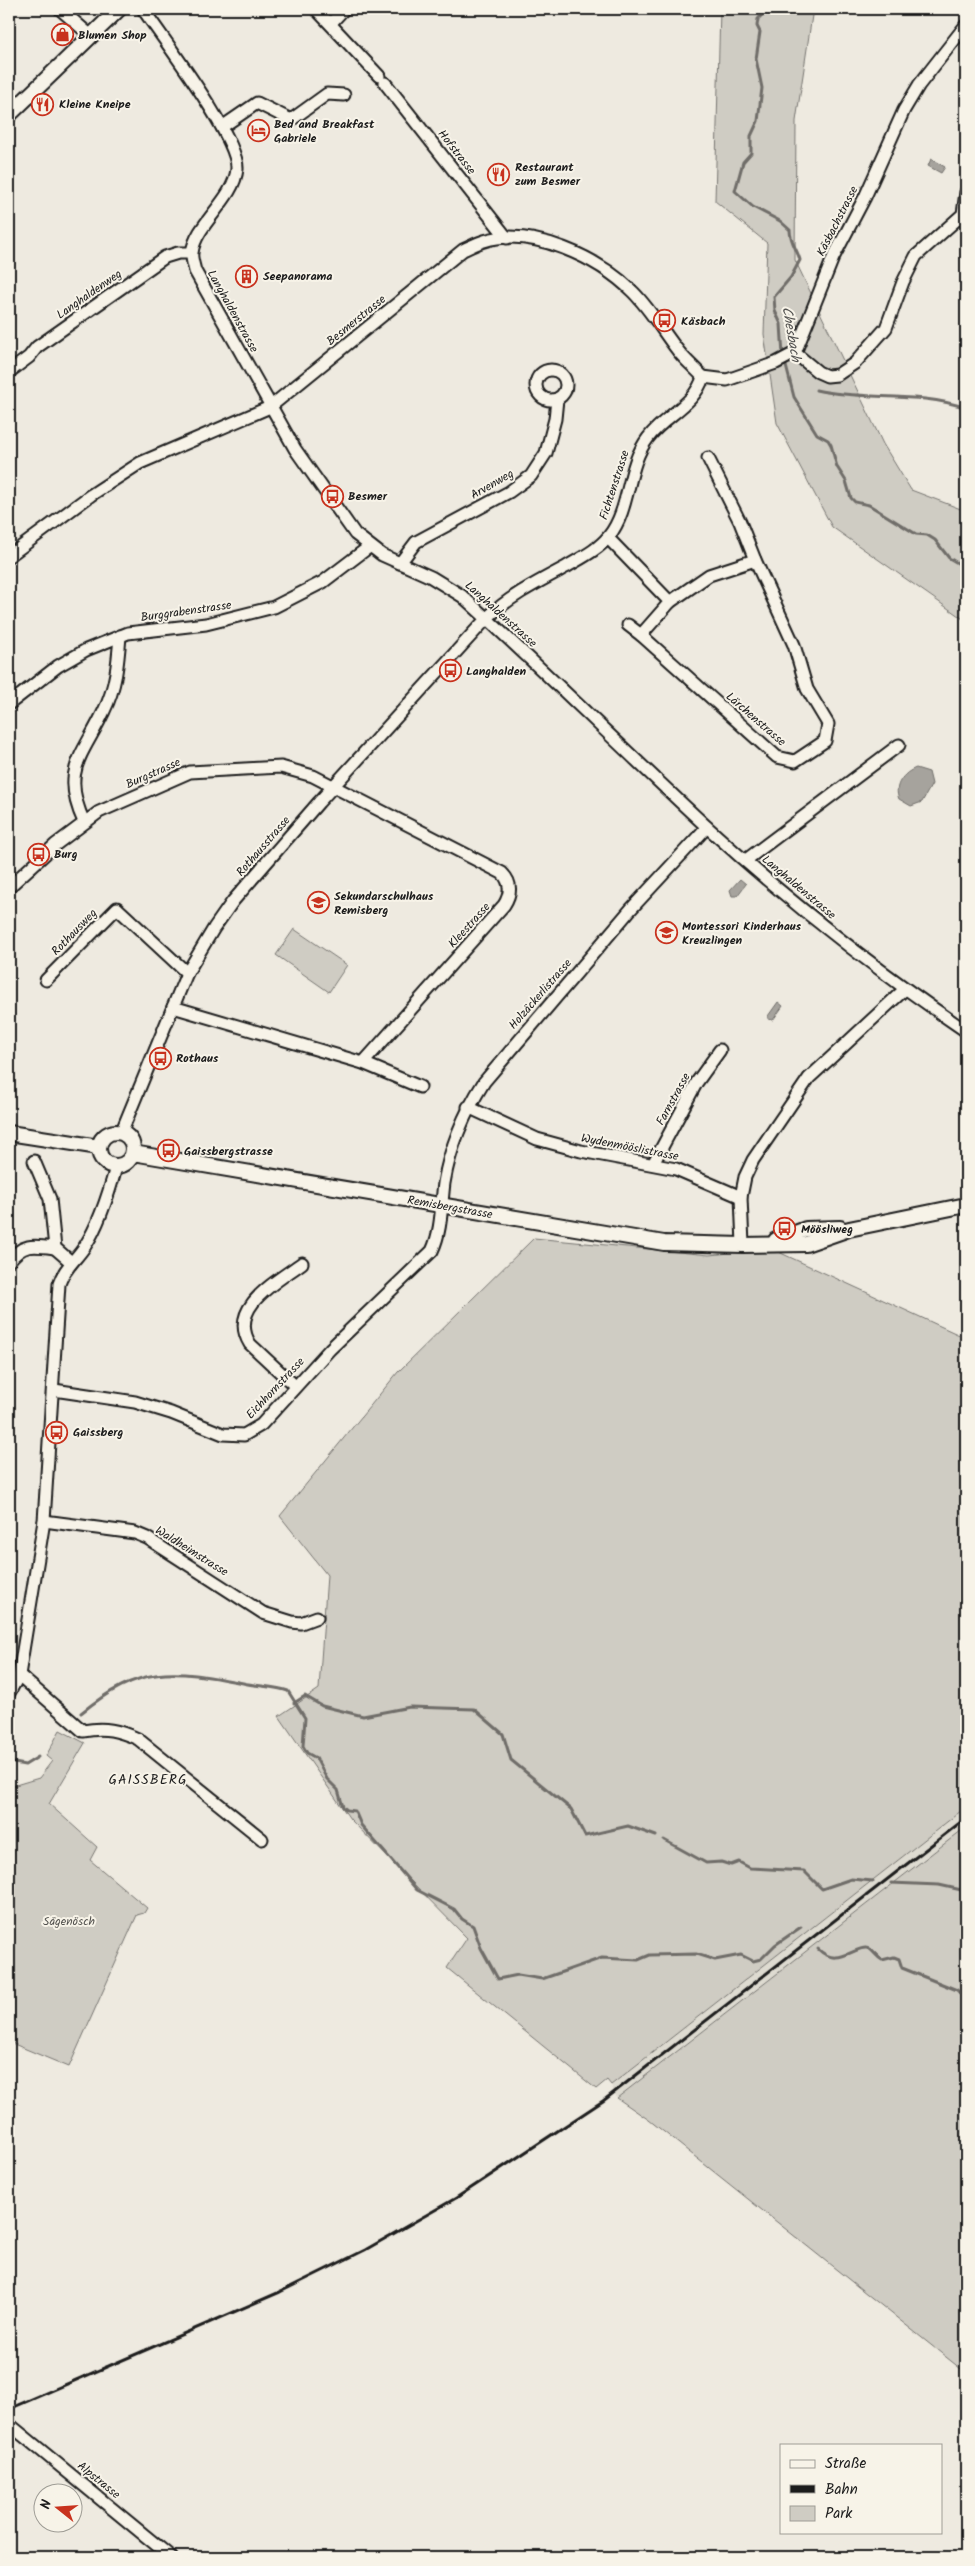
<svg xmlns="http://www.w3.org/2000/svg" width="975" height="2566" viewBox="0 0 975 2566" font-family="Kalam,sans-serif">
	<rect width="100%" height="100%" fill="#eeeae0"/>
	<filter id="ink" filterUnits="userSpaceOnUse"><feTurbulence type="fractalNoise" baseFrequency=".02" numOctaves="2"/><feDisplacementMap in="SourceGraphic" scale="10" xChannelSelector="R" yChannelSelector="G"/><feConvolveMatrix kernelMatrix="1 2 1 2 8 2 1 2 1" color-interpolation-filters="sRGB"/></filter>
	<g filter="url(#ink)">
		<path fill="#dedbd1" d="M966,1807V1827L617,2098L611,2085Z"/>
		<g fill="#cfccc3" stroke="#767470">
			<path d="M720,9H813L796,121L795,260L883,444L911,490L966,511V621L832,527L777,423L764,334L767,243L715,201Z"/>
			<path d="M294,929L347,965L329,992L276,955Z"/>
			<path d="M534,1238L709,1255L772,1249L966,1338V1807L611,2085L607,2080L596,2089L447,1968L467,1938L350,1819L279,1716L319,1689L327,1575L280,1516L398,1372Z"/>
			<path d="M60,1730L85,1743L49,1804L97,1847L90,1860L147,1908L144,1913L137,1915L69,2067L9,2042V1787L39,1778L52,1761L46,1756Z"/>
			<path d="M966,1827V2373L649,2120L617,2098Z"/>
		</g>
		<g fill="#a6a39d" stroke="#6f6d69">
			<path d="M931,159L945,167L941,173L928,166Z"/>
			<path d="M916,768L929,772L932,784L922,802L911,806L899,799C893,786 903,773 916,768Z"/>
			<path d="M740,879L746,884L737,896H732L730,890Z"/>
			<path d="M778,1002L783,1006L773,1020L768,1019V1016Z"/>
		</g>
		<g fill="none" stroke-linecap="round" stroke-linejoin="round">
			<g stroke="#6f6d69" stroke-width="3">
				<path d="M768,9L758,19L757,26L760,32L756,59L762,88L758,121L751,136V153L743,162L735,191L753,207L780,221L790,230C790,242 797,249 800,260L791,277L774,297L775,311L781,324L783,356"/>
				<path d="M785,362L794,397L817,434L828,440L831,445L837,467L846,481L851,498L855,502L869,505L916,534L927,535L935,540L949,558L966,568"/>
				<path d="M816,390C866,401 919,391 966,408"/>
				<path d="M294,1703L305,1696L322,1706L363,1716L410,1707L474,1709L503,1734L511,1760L571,1809L585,1836L628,1826L656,1836"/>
				<path d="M81,1713C140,1665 171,1669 243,1683C256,1686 277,1687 288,1691L305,1718L303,1746L307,1753L316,1758L327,1779L338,1790L343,1807L347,1810L355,1811L361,1825L417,1890L454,1909L462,1919L473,1926L481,1948L498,1979L518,1975L542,1979L602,1958L638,1960L650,1955L696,1954L715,1960L741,1955L753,1961L761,1959L775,1945L801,1927"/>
				<path d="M9,1762L25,1765L38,1757"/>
				<path d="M664,1840L706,1863L721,1862L731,1865L739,1862L750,1868L804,1871L822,1889L851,1879L873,1881"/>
				<path d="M891,1883L939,1885L966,1891"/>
				<path d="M818,1949C839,1970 856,1943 870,1949C874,1952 877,1957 882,1960L894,1957L899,1959L902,1968L957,1990L966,2000"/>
			</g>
			<defs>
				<g id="minor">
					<path d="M60,9L91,36"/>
					<path d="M143,9C163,39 239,138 237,169C234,200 195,224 192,253C191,258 194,266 195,271L295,449L355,534L382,555L431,577L462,596C545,671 625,751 707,827C788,901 875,969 966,1031"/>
					<path d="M316,9L379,76"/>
					<path d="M331,23L344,9"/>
					<path d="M385,83L507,238"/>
					<path d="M222,127L257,103L291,120L327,94L344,95"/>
					<path d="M795,353L818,372L827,376L837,375L855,363L886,328L903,282L916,256L963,214L966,192"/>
					<circle cx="551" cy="385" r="15"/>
					<path d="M9,372L29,357L37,347L165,257L178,253H191"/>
					<path d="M703,377L727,380L776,363L795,353L833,258L865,197L904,110L919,85L966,25"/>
					<path d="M608,538L670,602L641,635L777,757L795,761L825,741L828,724L807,689L794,645L755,560L740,522L708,458"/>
					<path d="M9,556L91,495L140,463L270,407L463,250C470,247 477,243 484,241C532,226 599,258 633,292C651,310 663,332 679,352C686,361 695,368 703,377"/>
					<path d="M400,563L416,542L509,492L531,476L546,453L555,419L557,399"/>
					<path d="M670,602L709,575L755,560"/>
					<path d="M628,625L641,635"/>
					<path d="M9,704L58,666L86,650L128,633L206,624L274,607L323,582L369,547"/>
					<path d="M84,822C60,770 83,756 104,711C116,687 118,662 120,636"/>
					<path d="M746,860L899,745"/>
					<path d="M9,887L55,845L99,812L190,772L281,767L313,776L502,873C512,883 511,894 504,905L363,1063"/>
					<path d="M46,980L117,908L187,973"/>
					<path d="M173,1007L363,1063L420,1087"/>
					<path d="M468,1107L537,1139L581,1151L676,1169L741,1197"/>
					<path d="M121,1133L187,973L214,928L233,901L319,802L487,618C510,596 538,582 566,567C581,558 598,550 609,536C631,508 626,467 648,438C665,415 695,405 703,377"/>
					<path d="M34,1161L50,1199L55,1248L71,1262"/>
					<path d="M653,1164L697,1082L720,1050"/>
					<path d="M743,1245L741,1197L745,1177L753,1160L809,1078L905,989"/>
					<path d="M9,1261C23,1243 33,1245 55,1248"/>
					<path d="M295,1386L250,1344C227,1307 278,1281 302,1263"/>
					<path d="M54,1390L135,1402L171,1413L223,1434L244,1435L261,1425L330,1349L432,1251C442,1230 441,1206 444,1183C450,1147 465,1112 484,1082L631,909L707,827"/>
					<path d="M44,1521L135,1533L147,1538L263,1613L292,1622L301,1623L317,1617"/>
					<path d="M19,1675L83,1731C105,1727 118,1730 138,1739L262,1839"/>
					<path d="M9,1693L19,1675L44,1521L59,1284C64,1268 76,1260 85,1246C100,1223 109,1193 116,1167"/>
					<path d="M9,2424L171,2557"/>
				</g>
				<g id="tertiary">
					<path d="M9,115L119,9"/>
					<circle cx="116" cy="1149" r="17"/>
					<path d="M9,1133L99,1147"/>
					<path d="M133,1153L664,1243L743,1245L806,1244L849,1229L966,1205"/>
					<path d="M776,1240L806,1229L840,1228"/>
				</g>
			</defs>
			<use href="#minor" stroke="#1c1c1c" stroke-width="15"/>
			<use href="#tertiary" stroke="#1c1c1c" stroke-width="18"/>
			<use href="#minor" stroke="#f7f3e8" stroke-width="11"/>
			<use href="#tertiary" stroke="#f7f3e8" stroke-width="14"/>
			<path stroke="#1c1c1c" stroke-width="3" d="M9,2409L280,2292L365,2250L456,2198L603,2101L966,1818"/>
		</g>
	</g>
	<defs>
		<symbol id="shop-ring" viewBox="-11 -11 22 22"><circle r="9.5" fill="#f7f3e8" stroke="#c8321e" stroke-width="1.5"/><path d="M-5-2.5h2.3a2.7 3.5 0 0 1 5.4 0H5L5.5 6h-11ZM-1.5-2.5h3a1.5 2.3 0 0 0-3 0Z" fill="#c8321e"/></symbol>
		<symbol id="restaurant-ring" viewBox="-11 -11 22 22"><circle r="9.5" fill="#f7f3e8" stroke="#c8321e" stroke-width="1.5"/><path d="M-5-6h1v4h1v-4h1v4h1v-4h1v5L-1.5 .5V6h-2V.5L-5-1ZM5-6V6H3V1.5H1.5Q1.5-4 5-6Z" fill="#c8321e"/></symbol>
		<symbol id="hotel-ring" viewBox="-11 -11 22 22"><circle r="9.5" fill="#f7f3e8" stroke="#c8321e" stroke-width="1.5"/><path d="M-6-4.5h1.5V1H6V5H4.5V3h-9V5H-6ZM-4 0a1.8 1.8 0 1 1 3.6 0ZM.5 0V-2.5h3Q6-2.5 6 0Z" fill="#c8321e"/></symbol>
		<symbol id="building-ring" viewBox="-11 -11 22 22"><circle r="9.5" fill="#f7f3e8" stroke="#c8321e" stroke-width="1.5"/><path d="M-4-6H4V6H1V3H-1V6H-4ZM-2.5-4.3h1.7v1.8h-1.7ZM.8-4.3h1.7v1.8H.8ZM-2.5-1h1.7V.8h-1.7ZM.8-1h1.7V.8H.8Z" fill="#c8321e"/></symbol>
		<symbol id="bus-ring" viewBox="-11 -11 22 22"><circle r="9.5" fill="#f7f3e8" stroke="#c8321e" stroke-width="1.5"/><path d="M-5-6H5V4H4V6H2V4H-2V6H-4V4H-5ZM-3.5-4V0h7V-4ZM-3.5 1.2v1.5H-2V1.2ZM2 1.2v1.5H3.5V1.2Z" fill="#c8321e"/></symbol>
		<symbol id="school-ring" viewBox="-11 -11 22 22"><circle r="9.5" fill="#f7f3e8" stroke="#c8321e" stroke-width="1.5"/><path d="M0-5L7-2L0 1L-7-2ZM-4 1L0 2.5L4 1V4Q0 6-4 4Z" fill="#c8321e"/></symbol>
	</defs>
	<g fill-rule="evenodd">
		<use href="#shop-ring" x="50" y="22" width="25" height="25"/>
		<use href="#restaurant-ring" x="30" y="92" width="25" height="25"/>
		<use href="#hotel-ring" x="246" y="118" width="25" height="25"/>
		<use href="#restaurant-ring" x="486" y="162" width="25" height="25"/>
		<use href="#building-ring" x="234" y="264" width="25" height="25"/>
		<use href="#bus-ring" x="652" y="308" width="25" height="25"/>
		<use href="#bus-ring" x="320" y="484" width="25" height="25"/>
		<use href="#bus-ring" x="438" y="658" width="25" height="25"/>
		<use href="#bus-ring" x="26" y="842" width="25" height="25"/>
		<use href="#school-ring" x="306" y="890" width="25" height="25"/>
		<use href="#school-ring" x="654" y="920" width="25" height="25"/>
		<use href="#bus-ring" x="148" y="1046" width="25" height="25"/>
		<use href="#bus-ring" x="156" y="1138" width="25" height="25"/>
		<use href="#bus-ring" x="772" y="1216" width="25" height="25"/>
		<use href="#bus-ring" x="44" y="1420" width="25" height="25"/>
	</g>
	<g text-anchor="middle" stroke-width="4" stroke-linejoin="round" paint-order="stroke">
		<g font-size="12" font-weight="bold" fill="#1c1c1c" stroke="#f7f3e8" text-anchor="start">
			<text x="78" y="39">Blumen Shop</text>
			<text x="59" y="108">Kleine Kneipe</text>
			<text x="274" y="128">Bed and Breakfast<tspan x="274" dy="14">Gabriele</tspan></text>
			<text x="515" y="171">Restaurant<tspan x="515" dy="14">zum Besmer</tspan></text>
			<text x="263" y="280">Seepanorama</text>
			<text x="681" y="325">Käsbach</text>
			<text x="348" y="500">Besmer</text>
			<text x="466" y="675">Langhalden</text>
			<text x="54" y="858">Burg</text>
			<text x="334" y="900">Sekundarschulhaus<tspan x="334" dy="14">Remisberg</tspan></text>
			<text x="682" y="930">Montessori Kinderhaus<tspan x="682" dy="14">Kreuzlingen</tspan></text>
			<text x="176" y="1062">Rothaus</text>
			<text x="184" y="1155">Gaissbergstrasse</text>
			<text x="801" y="1233">Möösliweg</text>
			<text x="73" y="1436">Gaissberg</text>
		</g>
		<g font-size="12" fill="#1c1c1c" stroke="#f7f3e8">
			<text transform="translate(457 152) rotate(52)" y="4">Hofstrasse</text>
			<text transform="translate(837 221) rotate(-63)" y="4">Käsbachstrasse</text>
			<text transform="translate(89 294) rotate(-35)" y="4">Langhaldenweg</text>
			<text transform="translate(233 311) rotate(61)" y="4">Langhaldenstrasse</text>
			<text transform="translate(356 320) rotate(-39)" y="4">Besmerstrasse</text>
			<text transform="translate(492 484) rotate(-30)" y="4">Arvenweg</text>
			<text transform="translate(614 485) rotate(-72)" y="4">Fichtenstrasse</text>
			<text transform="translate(186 611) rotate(-8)" y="4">Burggrabenstrasse</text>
			<text transform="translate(501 614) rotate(42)" y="4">Langhaldenstrasse</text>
			<text transform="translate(756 719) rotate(41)" y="4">Lärchenstrasse</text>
			<text transform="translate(153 773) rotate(-24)" y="4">Burgstrasse</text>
			<text transform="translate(263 846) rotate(-49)" y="4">Rothausstrasse</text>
			<text transform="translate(799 887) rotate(40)" y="4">Langhaldenstrasse</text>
			<text transform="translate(469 925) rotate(-48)" y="4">Kleestrasse</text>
			<text transform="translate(74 932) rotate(-46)" y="4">Rothausweg</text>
			<text transform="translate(540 994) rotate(-49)" y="4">Holzäckerlistrasse</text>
			<text transform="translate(673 1099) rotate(-61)" y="4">Farnstrasse</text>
			<text transform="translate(630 1147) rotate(11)" y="4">Wydenmööslistrasse</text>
			<text transform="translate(450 1207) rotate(10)" y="4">Remisbergstrasse</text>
			<text transform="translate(275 1388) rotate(-47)" y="4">Eichhornstrasse</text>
			<text transform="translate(192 1551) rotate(32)" y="4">Waldheimstrasse</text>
			<text transform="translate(99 2480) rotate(39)" y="4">Alpstrasse</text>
		</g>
		<g font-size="12" fill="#52514e" stroke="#f7f3e8">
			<text x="69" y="1925">Sägenösch</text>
		</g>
		<g font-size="14" font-style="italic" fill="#535250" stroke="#f7f3e8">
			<text transform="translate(792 334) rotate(80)" y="5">Chesbach</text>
		</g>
		<g font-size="14" letter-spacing="1" fill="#1c1c1c" stroke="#f7f3e8">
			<text x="148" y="1784">GAISSBERG</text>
		</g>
	</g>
	<rect width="975" height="2566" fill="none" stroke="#f7f3e8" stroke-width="30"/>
	<rect x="15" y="15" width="945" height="2536" fill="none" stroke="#1c1c1c" stroke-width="2" filter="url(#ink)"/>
	<rect x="780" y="2444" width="162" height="90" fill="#f7f3e8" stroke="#9f9d96"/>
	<rect x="790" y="2460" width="25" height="8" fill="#f7f3e8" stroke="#9f9d96"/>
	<text x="825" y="2468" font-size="15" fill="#1c1c1c">Straße</text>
	<rect x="790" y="2485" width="25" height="8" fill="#1c1c1c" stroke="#9f9d96"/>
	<text x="825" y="2494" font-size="15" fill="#1c1c1c">Bahn</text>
	<rect x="790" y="2506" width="25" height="15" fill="#cfccc3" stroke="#9f9d96"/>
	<text x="825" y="2518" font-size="15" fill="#1c1c1c">Park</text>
	<g transform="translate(58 2508) rotate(287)"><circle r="24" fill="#f7f3e8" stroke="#9f9d96"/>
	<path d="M0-4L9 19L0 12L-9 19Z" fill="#c8321e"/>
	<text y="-8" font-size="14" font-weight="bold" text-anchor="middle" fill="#1c1c1c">N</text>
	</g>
</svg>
